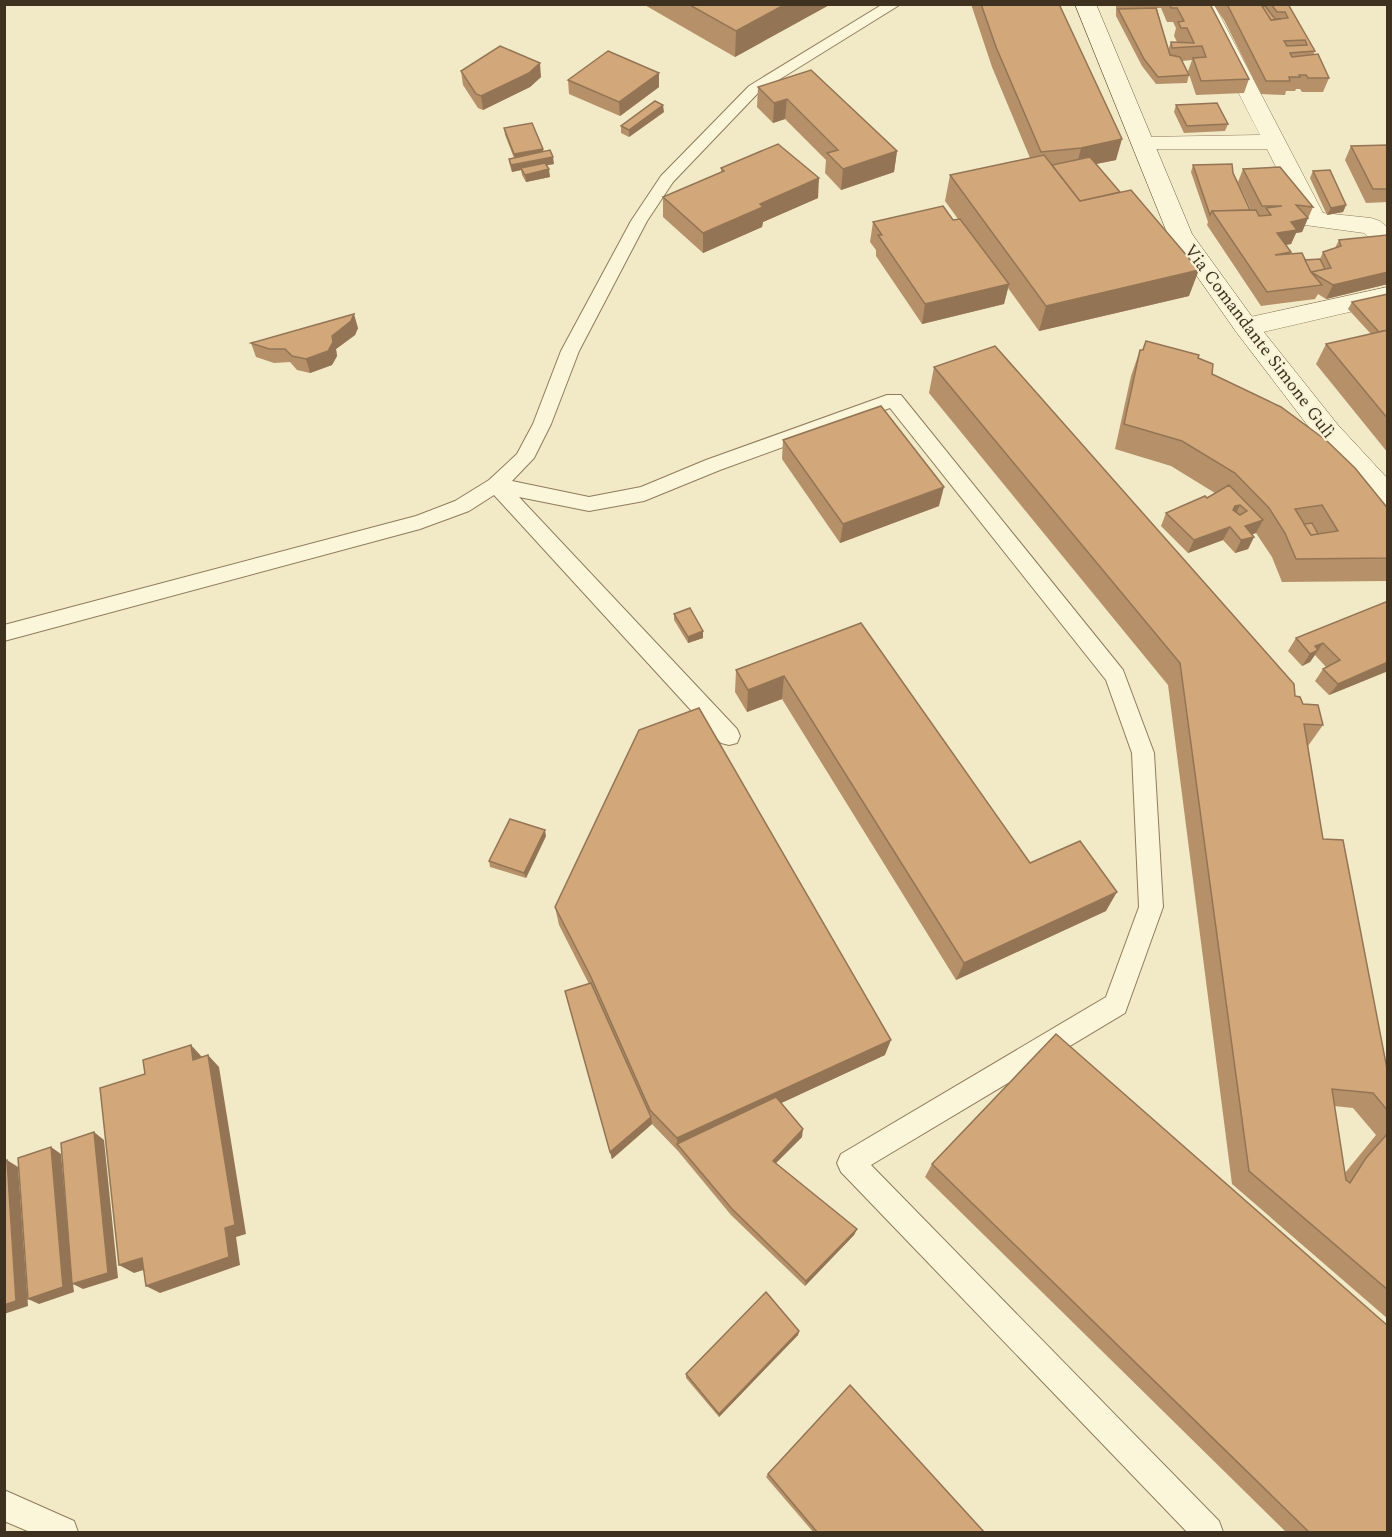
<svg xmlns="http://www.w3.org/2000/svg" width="1392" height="1537" viewBox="0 0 1392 1537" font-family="Spectral,serif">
	<rect width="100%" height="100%" fill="#f2e9c6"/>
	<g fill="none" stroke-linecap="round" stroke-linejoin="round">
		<defs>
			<g id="service">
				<path d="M883,4H901L759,92L673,182L647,221L579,351L551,424L534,458L512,481L589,497L641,487L706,460L887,395H901L1123,670L1154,753L1163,907L1125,1013L871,1165L1219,1521L1223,1532H1187L841,1172L837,1163L841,1154L1106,997L1139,907L1132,753L1106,680L890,408L720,470L644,501L589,511L519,497L737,729L740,736L737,743L729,745L721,743L494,495L469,511L420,529L4,641V625L416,516L455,501L489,480L517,454L533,424L561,351L631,221L661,176L749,86Z"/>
				<path d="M4,1490L74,1521L78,1532H30L4,1521Z"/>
			</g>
			<g id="minor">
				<path d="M1193,4H1214L1323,213L1371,218L1380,221L1388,228V251L1379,248L1364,233L1305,225L1267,149H1136L1132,144L1136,139L1144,137L1260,135Z"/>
				<path d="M1388,287V303L1246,336L1237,333L1233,327L1237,321L1246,318Z"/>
			</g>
			<path id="secondary" d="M1075,4H1096L1192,234L1255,321L1338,425L1388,479V508L1378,505L1318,439L1237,333L1168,235Z"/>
		</defs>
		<use href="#service" stroke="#8f7b5a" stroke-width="2"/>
		<use href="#minor" stroke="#8f7b5a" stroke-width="1"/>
		<use href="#secondary" stroke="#715c3d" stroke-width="1"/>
		<use href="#service" fill="#fbf5da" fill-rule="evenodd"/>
		<use href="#minor" fill="#fbf5da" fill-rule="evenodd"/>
		<use href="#secondary" fill="#fbf5da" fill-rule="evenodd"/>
	</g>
	<g fill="#b59068" fill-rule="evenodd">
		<path d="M643,4H831L735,57Z"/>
		<path d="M971,4H1059L1116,160L1096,164L1189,296L1039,331L1008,288L1004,304L922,324L876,256V250L870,242L873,222L953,220L958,219L945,201L950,175L1030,158L992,67Z"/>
		<path d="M1116,4H1210L1249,79L1244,93L1196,95L1188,71L1192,60L1182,61L1189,75L1187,83L1156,84L1142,66L1116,16ZM1157,8H1161L1167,22H1173L1176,28L1174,36L1177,42H1171L1168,50Z"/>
		<path d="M1213,4H1288L1315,51L1313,55L1329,78L1323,92H1302L1300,89H1296L1295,91H1286L1285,95L1261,94L1224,20Z"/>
		<path d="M811,70L897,151L894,172L841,190L825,173L826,160L785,119L773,123L757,107L758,87Z"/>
		<path d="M461,71L541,77L530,87L483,110L478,108L463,85Z"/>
		<path d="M659,73V87L620,116L569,94L568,80Z"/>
		<path d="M1176,105L1228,124L1225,131L1184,133L1174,112Z"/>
		<path d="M664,112L629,137L621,133V126Z"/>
		<path d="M504,128L543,152L554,164L547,165L550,177L526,182L522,175L521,170L512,172L510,166L509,159L514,158L505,135Z"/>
		<path d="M1388,145V202L1366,203L1345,160L1351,146Z"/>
		<path d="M1193,165L1233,173L1238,182L1243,169L1313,207L1302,232L1296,233L1291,244L1286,245L1291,252L1290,254L1305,260L1320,259L1323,252L1335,248L1339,240L1388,235V284L1326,299L1318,294L1315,299L1261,306L1207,225L1208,222L1191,172ZM1238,182L1251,210H1250Z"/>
		<path d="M721,168L818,198L763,222L762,227L703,253L663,217V197L721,172Z"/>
		<path d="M1313,171L1346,205L1343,212L1327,215L1310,178Z"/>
		<path d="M1388,294V453L1316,364L1326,344L1371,334L1348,309L1352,302Z"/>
		<path d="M358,328L355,335L336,349L337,356L332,365L310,373L297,370L290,362L274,363L256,357L251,343Z"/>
		<path d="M1146,341L1198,358L1212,374L1388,509V581L1282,582L1272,557L1256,533L1252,534L1254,537L1248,549L1235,553L1223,540L1188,553L1161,526L1166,513L1207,498L1215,493L1171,466L1115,449L1131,376L1140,350H1142Z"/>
		<path d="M934,367L1295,696L1323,725L1308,746L1323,839L1388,1074V1319L1232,1184L1168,685L929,393ZM1334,1106L1353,1108L1376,1135L1345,1173Z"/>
		<path d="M783,440L939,506L840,543L782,459Z"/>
		<path d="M1388,601V671L1329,695L1315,681L1323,669L1326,667L1315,655L1310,662L1302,666L1288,651L1296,638Z"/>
		<path d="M674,614L703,631V638L688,643L674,620Z"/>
		<path d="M861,623L1030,863L1106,911L956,980L782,699L747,712L735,692L736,670Z"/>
		<path d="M546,836L526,878L490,867L489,861Z"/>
		<path d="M555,907L885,1055L781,1103L802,1137L776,1163L857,1229L854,1235L805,1286L731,1215L678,1151L652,1124L612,1159L565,991L589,984L559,925Z"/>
		<path d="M932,1164L1388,1533H1287L925,1177Z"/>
		<path d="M799,1331L798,1335L719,1417L686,1378V1374Z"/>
		<path d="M768,1474L985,1533H814L766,1477Z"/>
	</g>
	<g fill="#937555">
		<path d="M786,4H831L735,57L736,31Z"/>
		<path d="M540,63L541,77L530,87L483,110L481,96Z"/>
		<path d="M659,73V87L620,116L619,102Z"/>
		<path d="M787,99L785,119L773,123L774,103Z"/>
		<path d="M663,105L664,112L629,137V130Z"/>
		<path d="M1122,139L1116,160L1076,168L1081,148Z"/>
		<path d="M543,149L544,156L515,161L514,154Z"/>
		<path d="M897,151L894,172L841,190L843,169Z"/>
		<path d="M553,157L554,164L522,170L521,168V170L512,172L511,165Z"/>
		<path d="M549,169L550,177L526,182L525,175Z"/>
		<path d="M819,178L818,198L763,222L762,227L703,253V233L760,204Z"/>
		<path d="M1346,205L1343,212L1327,215L1331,208Z"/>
		<path d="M1308,218L1302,232L1296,233L1291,244L1271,247L1277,233L1291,222Z"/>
		<path d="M1199,270L1189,296L1039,331L1046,306Z"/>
		<path d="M1388,272V284L1326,299L1333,285Z"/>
		<path d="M1009,284L1004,304L922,324L925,304Z"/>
		<path d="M354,314L358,328L355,335L336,349L337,356L332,365L310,373L306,359L332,336Z"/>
		<path d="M944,487L939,506L840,543L843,524Z"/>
		<path d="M1240,505L1234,518L1228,519L1235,506Z"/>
		<path d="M1263,520L1256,533L1239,539L1245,526Z"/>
		<path d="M1230,527L1223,540L1188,553L1194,540Z"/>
		<path d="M1254,537L1248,549L1235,553L1241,540Z"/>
		<path d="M703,631V638L688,643V637Z"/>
		<path d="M1323,643L1310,662L1302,666L1315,646Z"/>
		<path d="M1388,662V671L1329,695L1338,684Z"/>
		<path d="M784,676L782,699L747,712L748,690Z"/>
		<path d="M545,830L546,836L526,878L524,873Z"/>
		<path d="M1117,892L1106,911L956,980L964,963Z"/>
		<path d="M891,1040L885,1055L682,1149L677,1144L678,1151L677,1138Z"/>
		<path d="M191,1045L202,1057L193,1060Z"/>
		<path d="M208,1055L219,1067L246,1234L236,1237L240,1265L160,1293L146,1286L225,1228Z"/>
		<path d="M651,1117L652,1124L612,1159L610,1152Z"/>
		<path d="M803,1129L802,1137L771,1168L773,1161Z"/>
		<path d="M94,1132L104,1140L118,1278L83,1289L73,1284L74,1292L39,1304L28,1299L51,1147L61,1154L73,1284Z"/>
		<path d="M7,1160L18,1167L28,1306L4,1314Z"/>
		<path d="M857,1229L854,1235L805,1286L806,1281Z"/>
		<path d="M142,1258L156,1266L134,1273L119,1265Z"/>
		<path d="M799,1331L798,1335L719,1417V1414Z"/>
	</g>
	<g fill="#d2a779" stroke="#937555" stroke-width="1.5" fill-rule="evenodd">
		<path d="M688,4H786L736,31Z"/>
		<path d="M981,4H1059L1122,139L1081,148L1041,152L996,47Z"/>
		<path d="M1170,4H1210L1249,79L1201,81L1193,58L1206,57L1202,46L1172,48L1171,42L1194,43L1187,28H1181L1178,22L1184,21L1177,8H1171Z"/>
		<path d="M1227,4H1262L1271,20L1288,18L1285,12H1277L1271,4H1288L1315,51L1290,53L1292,57L1318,54L1329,78H1308L1306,75H1299L1300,77H1289L1290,81H1266ZM1305,40L1307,45L1287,46L1284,41Z"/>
		<path d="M1262,6H1265L1275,19H1281L1271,20Z"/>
		<path d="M1156,8L1170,55L1180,57L1189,75L1158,77L1144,59L1118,9Z"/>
		<path d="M500,46L540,63L529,73L481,96L476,94L461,71Z"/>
		<path d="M608,51L659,73L619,102L568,80Z"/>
		<path d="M811,70L897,151L843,169L827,153L838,150L787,99L774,103L758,87Z"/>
		<path d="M655,101L663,105L629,130L621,126Z"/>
		<path d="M1217,103L1228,124L1187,126L1176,105Z"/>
		<path d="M532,123L543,149L514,154L504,128Z"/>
		<path d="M778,144L819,178L760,204L763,207L703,233L663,197L724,171L721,168Z"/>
		<path d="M1388,145V189H1373L1351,146Z"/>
		<path d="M550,150L553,157L511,165L509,159Z"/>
		<path d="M1044,155L1080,201L1131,190L1199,270L1046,306L950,175Z"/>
		<path d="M1090,157L1120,192L1080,201L1052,165Z"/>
		<path d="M545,163L549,169L525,175L521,168Z"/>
		<path d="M1232,164L1233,173L1250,210L1212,211L1210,215L1193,165Z"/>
		<path d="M1280,167L1313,207L1296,205L1308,218L1291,222L1297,230L1277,233L1291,252L1275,255L1302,253L1311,272L1331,268L1323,252L1341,246L1339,240L1387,235L1388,272L1333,285L1311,272L1322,285L1267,292L1212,211L1256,210L1259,216L1271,215L1266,208L1282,206H1262L1243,169Z"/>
		<path d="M1330,170L1346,205L1331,208L1313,171Z"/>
		<path d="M943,206L953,220L960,219L1009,284L925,304L878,235H882L873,222Z"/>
		<path d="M1320,259L1325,269L1311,272L1305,260Z"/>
		<path d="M1388,294V330L1379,332L1352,302Z"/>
		<path d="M354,314L351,321L332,336L333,342L328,351L306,359L292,356L285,349H269L251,343Z"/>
		<path d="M1388,330V419L1326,344Z"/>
		<path d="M1146,341L1199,355L1198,358L1213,364L1212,374L1281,407L1327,441L1355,468L1385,505L1388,509V558L1296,559L1285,533L1269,508L1235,473L1182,441L1124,424L1140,350H1143ZM1322,505L1338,531L1311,535L1295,509Z"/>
		<path d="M995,346L1294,684L1295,696L1300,697L1303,704L1318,705L1323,725L1304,724L1323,839L1343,840L1388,1074V1111L1373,1093L1332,1089L1346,1180L1350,1183L1366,1158L1388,1133V1290L1249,1171L1180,663L934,367Z"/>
		<path d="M881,406L944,487L843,524L783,440Z"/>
		<path d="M1229,485L1263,520L1245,526L1254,537L1241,540L1230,527L1194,540L1166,513L1205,496L1207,498ZM1240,505L1247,511L1240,515L1233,510L1235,506Z"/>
		<path d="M1312,523L1318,534L1311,535L1304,524Z"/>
		<path d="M1388,601V662L1338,684L1323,669L1340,660L1323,643L1315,646L1318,650L1310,654L1296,638Z"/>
		<path d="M690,608L703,631L688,637L674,614Z"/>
		<path d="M861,623L1030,863L1080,841L1117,892L964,963L784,676L748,690L736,670Z"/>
		<path d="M699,708L891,1040L677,1138L650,1110L590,975L555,907L639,730Z"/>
		<path d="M510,819L545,830L524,873L489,861Z"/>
		<path d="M591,983L651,1117L610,1152L565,991Z"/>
		<path d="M1056,1034L1388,1326V1533H1310L932,1164Z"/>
		<path d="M191,1045L193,1060L208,1055L235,1225L225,1228L229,1257L146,1286L142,1258L119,1265L100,1088L145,1074L143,1060Z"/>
		<path d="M776,1097L803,1129L773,1161L857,1229L806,1281L732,1209L677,1144Z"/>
		<path d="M94,1132L108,1273L72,1284L61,1143Z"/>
		<path d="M51,1147L63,1287L28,1299L18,1158Z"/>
		<path d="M7,1160L16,1301L4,1305V1161Z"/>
		<path d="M766,1292L799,1331L719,1414L686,1374Z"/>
		<path d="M850,1385L985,1533H818L768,1474Z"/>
	</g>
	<g text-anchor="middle" stroke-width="4.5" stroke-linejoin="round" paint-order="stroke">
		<g font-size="18" fill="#3e311f" stroke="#f8f2d6">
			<text transform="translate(1260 341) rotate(53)" y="6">Via Comandante Simone Gulì</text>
		</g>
	</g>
	<rect width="1392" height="1537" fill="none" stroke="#3e311f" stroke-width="12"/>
</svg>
